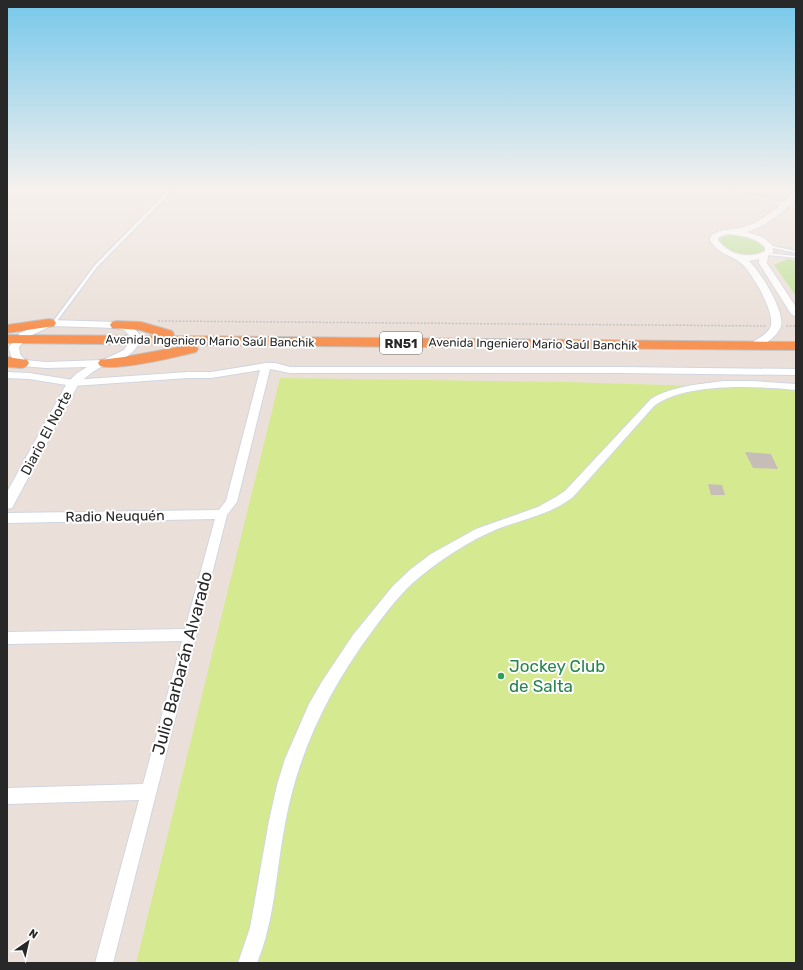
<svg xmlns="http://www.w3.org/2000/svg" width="803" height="970" viewBox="0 0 803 970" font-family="Rubik,sans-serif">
	<rect width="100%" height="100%" fill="#ebe0d9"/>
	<g fill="#bee295">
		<path d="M733,235C744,236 758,237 765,247L764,250C754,258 720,255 720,239L723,237Z"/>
		<path d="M788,259L796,261V296L774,265Z"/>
	</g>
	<path fill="#d5ea90" d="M280,378L566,382L796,389V963H136Z"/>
	<g fill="#c6bdb9">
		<path d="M745,452L771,454L778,469L753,468Z"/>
		<path d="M708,484L722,485L725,495H711Z"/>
	</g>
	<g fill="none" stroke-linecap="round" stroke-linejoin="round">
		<defs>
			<g id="service">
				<path d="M168,191H172L97,267L54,325H52V323L95,265Z"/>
				<path d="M725,191H734L746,193L787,205L785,206L746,195Z"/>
				<path d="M768,245L796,251V253L768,247Z"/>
				<path d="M767,253L796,256V258L768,255L766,254Z"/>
			</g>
			<g id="minor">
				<path d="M266,363H275L290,367H620L796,369V375L620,373H290L270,369L237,502L227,515L113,963H95L139,800L7,804V788L143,784L182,641L7,644V632L185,629L215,519L7,523V513L219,510L226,501L260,370L211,378H188L73,386L29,379L7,378V372L29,373L73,380L188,372H211Z"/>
				<path d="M724,381H753L796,384V390C759,386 685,382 654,406L573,497C550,515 522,519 495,530C469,541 443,558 421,576C402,591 387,611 373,630C329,689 298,752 285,824C276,870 275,920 257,963H238L250,928L269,821L277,785L285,759L309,704L323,680L353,635L393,586L411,569L431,554L476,529L538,507L556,497L565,491L651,399C672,386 701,384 724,381Z"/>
			</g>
			<g id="tertiary">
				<path d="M793,193H796V199C782,212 767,226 747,232L763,237L773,246V252L768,256L767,263L796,307V317L791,314L759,263V259L749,261C760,271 785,311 781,326C779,332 774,337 770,340C764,345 758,350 750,348L749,346C754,339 765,337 770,328C777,315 753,275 743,265C732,254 719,256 710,240L711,236C719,228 738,230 750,225C766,218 780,205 793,193ZM728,234L747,237L757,241L765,247V251C750,260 727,254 718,240L719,237Z"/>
				<path d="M49,320L117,322L132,326L140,335C140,355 118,361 103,366C94,370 84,378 78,385L12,508L7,509V492L67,383L76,374L87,367L46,368L22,366C13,364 10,355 9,347L20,333ZM51,326L117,328L124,330L130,336V340L124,350L103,360L46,362L25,360L20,354L19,347L28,337Z"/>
			</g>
			<g id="trunk">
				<path d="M49,319L54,320L56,323L54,326L7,333V325Z"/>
				<path d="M117,321L141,322L172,331L174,334L173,336L796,342V350L192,345L196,346L198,349L196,352C175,357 119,371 100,366L98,363L100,360L124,357L190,345L7,343V335L159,336L140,330L112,328L110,325L112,322Z"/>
				<path d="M7,357L27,360L29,363L27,366L22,368L7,367Z"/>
			</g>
		</defs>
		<use href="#service" stroke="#cfd6e1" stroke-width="2.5"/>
		<use href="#minor" stroke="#cfd6e1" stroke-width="2"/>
		<use href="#tertiary" stroke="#cfd6e1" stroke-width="2"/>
		<use href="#trunk" stroke="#c3c3c3" stroke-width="2"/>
		<g stroke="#c3c3c3" stroke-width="1.5" stroke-dasharray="2 1.5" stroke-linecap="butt">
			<path d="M158,321L766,326"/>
			<path d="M786,326H796"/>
		</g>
		<use href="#service" fill="#fff" fill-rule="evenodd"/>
		<use href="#minor" fill="#fff" fill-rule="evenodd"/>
		<use href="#tertiary" fill="#fff" fill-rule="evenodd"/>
		<use href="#trunk" fill="#f79455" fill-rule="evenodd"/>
	</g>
	<linearGradient id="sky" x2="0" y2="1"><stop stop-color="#76c8ea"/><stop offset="0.58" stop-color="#f6f1ee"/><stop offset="1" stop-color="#f6f1ee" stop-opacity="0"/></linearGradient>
	<rect width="803" height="327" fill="url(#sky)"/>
	<circle fill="#2e9e5b" stroke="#fff" stroke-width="1.5" cx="501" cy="676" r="4"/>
	<g text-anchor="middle" stroke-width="4" stroke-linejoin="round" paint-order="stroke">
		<g font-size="12" fill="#282828" stroke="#fff">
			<text transform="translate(210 341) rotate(1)" y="4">Avenida Ingeniero Mario Saúl Banchik</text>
			<text transform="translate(533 344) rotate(1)" y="4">Avenida Ingeniero Mario Saúl Banchik</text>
		</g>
		<rect fill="#fff" stroke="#686868" stroke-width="1" x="380" y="332" width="42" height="22" rx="3"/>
		<g font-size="13" font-weight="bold" fill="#282828">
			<text x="401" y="348">RN51</text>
		</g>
		<g font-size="14" fill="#282828" stroke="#fff">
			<text transform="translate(46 433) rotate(-62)" y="5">Diario El Norte</text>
			<text transform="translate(115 516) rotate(-1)" y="5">Radio Neuquén</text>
		</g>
		<g font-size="17" fill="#282828" stroke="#fff">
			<text transform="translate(182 663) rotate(-75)" y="6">Julio Barbarán Alvarado</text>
		</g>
		<g font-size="17" fill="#27864d" stroke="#fff" text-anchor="start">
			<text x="509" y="672">Jockey Club<tspan x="509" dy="20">de Salta</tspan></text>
		</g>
	</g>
	<rect width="803" height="970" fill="none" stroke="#282828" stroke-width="16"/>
	<g transform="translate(28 942) rotate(34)" stroke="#ffffff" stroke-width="3" paint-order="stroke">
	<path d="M0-3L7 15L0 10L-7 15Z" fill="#282828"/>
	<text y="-6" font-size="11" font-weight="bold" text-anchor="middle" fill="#282828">N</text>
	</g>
</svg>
